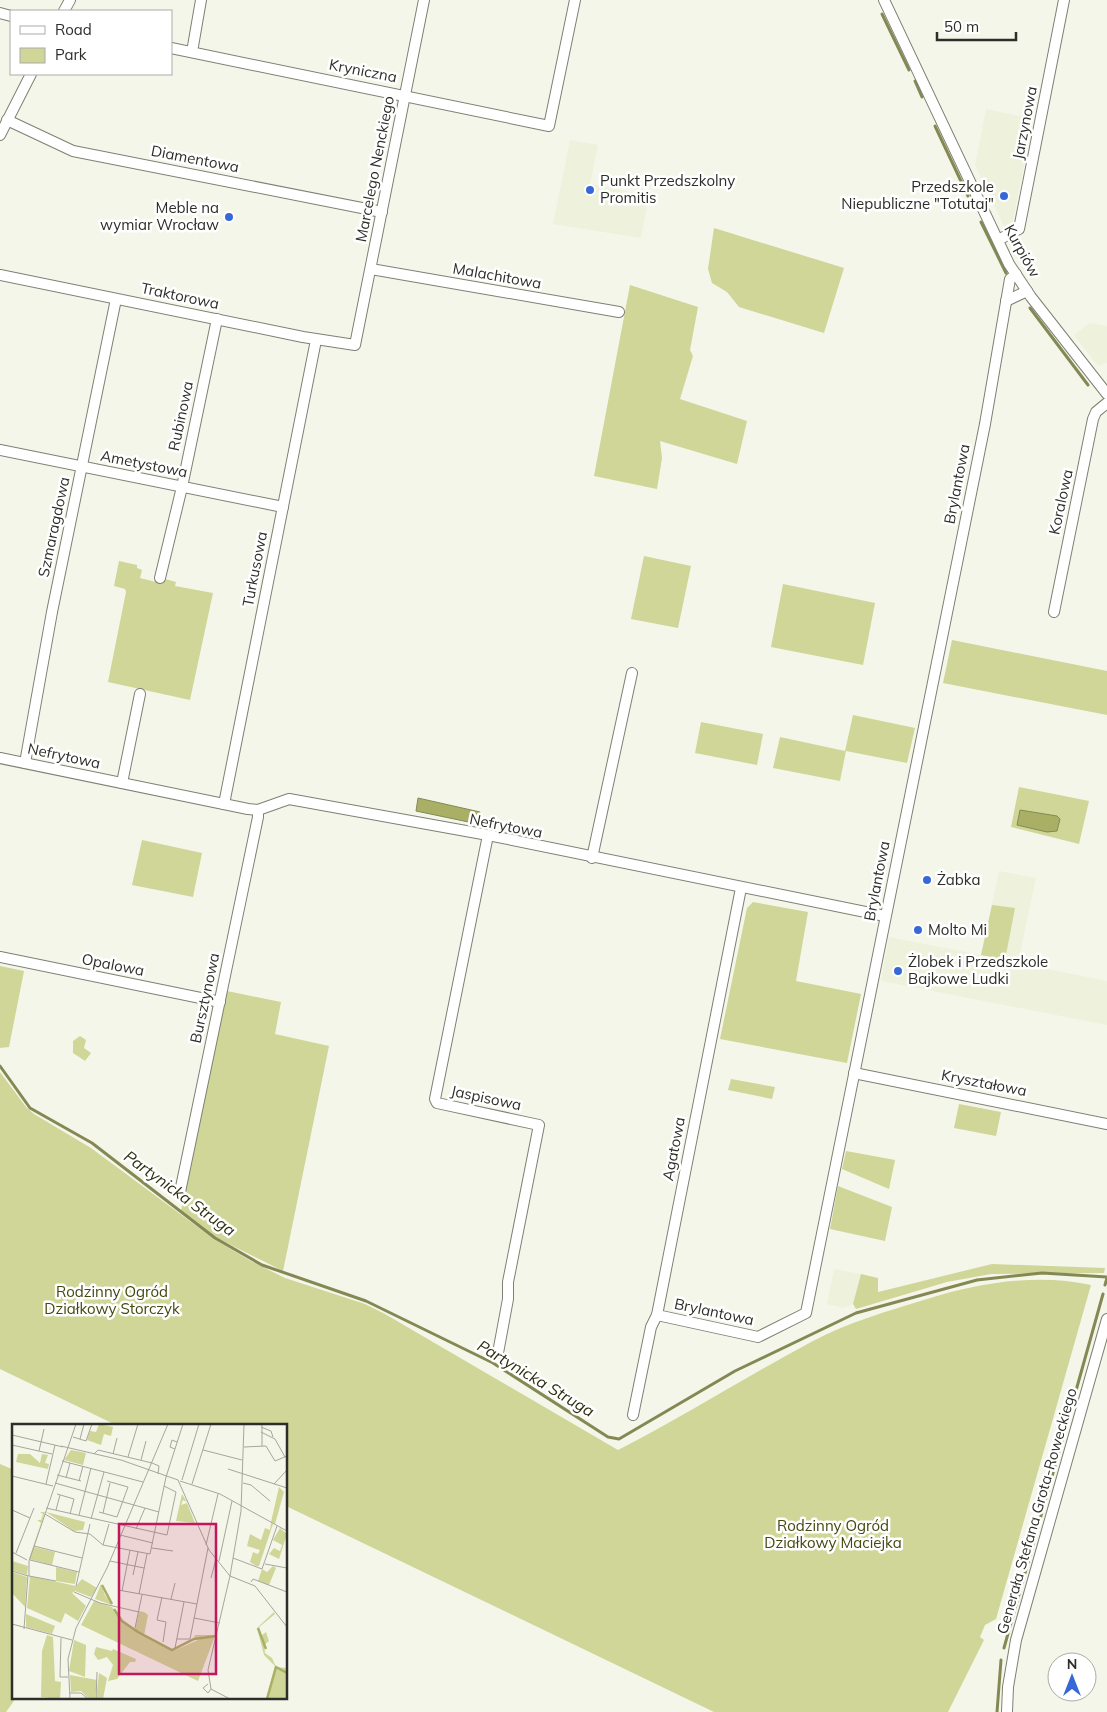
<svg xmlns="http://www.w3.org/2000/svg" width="1107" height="1712" viewBox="0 0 1107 1712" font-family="Mulish,sans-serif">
	<rect width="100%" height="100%" fill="#f5f6ea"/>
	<g fill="#eef1dc">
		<path d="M986,109L1033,119L1012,226L1005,229L975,165Z"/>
		<path d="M570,140L598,145L590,184L649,196L641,238L553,224Z"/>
		<path d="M1090,323L1107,326V363L1098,366L1074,335Z"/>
		<path d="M999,871L1036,878L1018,963L1107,981V1025L881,981L889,937L981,955Z"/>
		<path d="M834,1269L861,1274L853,1304L843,1308L827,1304Z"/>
	</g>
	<g fill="#cfd698">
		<path d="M714,228L844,268L824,333L739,307L727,292L712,283L708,269Z"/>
		<path d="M630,285L698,307L690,350L693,356L680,399L747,421L737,464L660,441L662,458L657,489L594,476Z"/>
		<path d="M644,556L691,566L678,628L631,619Z"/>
		<path d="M119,561L137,565V568L142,570L140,578L160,583L165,579L176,582L175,586L213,593L190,700L108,682L126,592L125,589L114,586Z"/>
		<path d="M783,584L875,603L863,665L771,647Z"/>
		<path d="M952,640L1107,671V715L943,683Z"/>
		<path d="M853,715L915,728L907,763L846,751L840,781L773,768L780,737L845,751Z"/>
		<path d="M701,722L763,734L757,765L695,753Z"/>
		<path d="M1019,787L1089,801L1079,844L1011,827Z"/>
		<path d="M142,840L202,853L193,897L132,885Z"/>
		<path d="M753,902L808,912L796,981L861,994L847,1063L720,1039L747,908Z"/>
		<path d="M992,905L1015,908L1005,960L981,955Z"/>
		<path d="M0,966L24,971L9,1047L0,1048Z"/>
		<path d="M227,991L281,1002L275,1034L329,1046L283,1271L215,1237L181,1211Z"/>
		<path d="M80,1036L86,1040L84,1048L91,1053L85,1061L73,1053V1041Z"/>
		<path d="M0,1072L26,1107L34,1114L91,1148L214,1239L249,1260L285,1278L365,1304L385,1314L618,1450C685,1416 747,1376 813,1341C849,1322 888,1311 927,1299C979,1283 1037,1273 1091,1285L996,1619L985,1625L980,1637L984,1640L948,1712H714L286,1506V1426H118L0,1369Z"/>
		<path d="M731,1079L775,1087L772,1099L728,1090Z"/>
		<path d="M959,1104L1001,1112L996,1136L954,1128Z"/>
		<path d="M846,1151L895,1160L889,1189L842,1169Z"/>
		<path d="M838,1186L892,1207L885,1241L830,1229Z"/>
		<path d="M992,1264L1105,1268L1104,1273L991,1274L947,1282L856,1309L853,1304L861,1274L878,1278V1292Z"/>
		<path d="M0,1464L14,1470V1698H16L6,1712H0Z"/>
	</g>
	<g fill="#a9b066" stroke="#848954">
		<path d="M418,798L480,812L478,824L416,811Z"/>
		<path d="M1020,810L1057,816L1060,819L1057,831L1047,832L1017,825Z"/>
	</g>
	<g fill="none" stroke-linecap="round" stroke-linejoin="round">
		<g stroke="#848954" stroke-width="3">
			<path d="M882,14L909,70"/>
			<path d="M915,81L922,97"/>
			<path d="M935,126L968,196"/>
			<path d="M981,222L1006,273"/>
			<path d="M1030,308L1088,385"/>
			<path d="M0,1066L30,1108L92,1143L215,1238L262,1265L366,1301L493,1363L608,1437L619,1439L735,1371L856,1313L977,1280L1042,1273L1107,1277"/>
			<path d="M1105,1285L1107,1278"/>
			<path d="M1004,1648L1103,1294"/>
			<path d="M997,1712L1001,1660"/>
		</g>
		<defs>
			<g id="minor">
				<path d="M884,0L1009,264L1031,297L1107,394"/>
				<path d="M64,11L70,0"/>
				<path d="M0,13L11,16"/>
				<path d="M171,48L549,126L575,0"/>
				<path d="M192,52L201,0"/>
				<path d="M7,120L73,151L382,212"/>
				<path d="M0,135L31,74"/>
				<path d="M998,240L1019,229L1064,0"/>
				<path d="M371,269L619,312"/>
				<path d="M0,275L303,337L355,345L424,0"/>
				<path d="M1006,301L1027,291"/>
				<path d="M0,450L283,507"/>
				<path d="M160,578L182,487L217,319"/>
				<path d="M1054,612L1093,419L1096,412L1107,403"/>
				<path d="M0,758L248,809L258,810L289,799L488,835L885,916"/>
				<path d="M25,763L52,612L116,299"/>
				<path d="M122,783L140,694"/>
				<path d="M224,804L316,340"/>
				<path d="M488,835L435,1099L437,1103L539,1125L508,1282V1299L498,1353"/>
				<path d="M592,858L632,673"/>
				<path d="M0,957L220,1002"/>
				<path d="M854,1073L1107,1124"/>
				<path d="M180,1192L258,817V810"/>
				<path d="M657,1315L758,1337L806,1313L985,424L1010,279L1016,274"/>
				<path d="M633,1415L651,1327L657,1315L741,888"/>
				<path d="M1007,1712L1008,1687L1016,1640L1107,1319"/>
			</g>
		</defs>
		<use href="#minor" stroke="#7e8074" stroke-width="12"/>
		<use href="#minor" stroke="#fff" stroke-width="10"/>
	</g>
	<g fill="#3768d8" stroke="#fff" stroke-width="2">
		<circle cx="590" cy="190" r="5"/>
		<circle cx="1004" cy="196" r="5"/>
		<circle cx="229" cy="217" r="5"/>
		<circle cx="927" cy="880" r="5"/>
		<circle cx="918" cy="930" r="5"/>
		<circle cx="898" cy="971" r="5"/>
	</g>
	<g text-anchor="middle" stroke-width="5" stroke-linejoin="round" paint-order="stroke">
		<g font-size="15" fill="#2d2d29" stroke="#fff">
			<text transform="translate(363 71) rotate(11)" y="5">Kryniczna</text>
			<text transform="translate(1025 123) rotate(-79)" y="5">Jarzynowa</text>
			<text transform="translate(195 159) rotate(11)" y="5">Diamentowa</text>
			<text transform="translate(375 169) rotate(-79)" y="5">Marcelego Nenckiego</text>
			<text transform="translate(1022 251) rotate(61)" y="5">Kurpiów</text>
			<text transform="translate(497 276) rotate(10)" y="5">Malachitowa</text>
			<text transform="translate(180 296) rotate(12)" y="5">Traktorowa</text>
			<text transform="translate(181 416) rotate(-78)" y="5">Rubinowa</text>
			<text transform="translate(144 464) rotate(11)" y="5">Ametystowa</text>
			<text transform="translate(957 484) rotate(-79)" y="5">Brylantowa</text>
			<text transform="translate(1061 502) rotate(-78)" y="5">Koralowa</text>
			<text transform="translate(54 527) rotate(-78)" y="5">Szmaragdowa</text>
			<text transform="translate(255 569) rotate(-79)" y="5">Turkusowa</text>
			<text transform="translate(64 756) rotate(12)" y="5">Nefrytowa</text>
			<text transform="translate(506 826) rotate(11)" y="5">Nefrytowa</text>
			<text transform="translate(877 881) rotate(-79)" y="5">Brylantowa</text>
			<text transform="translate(113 965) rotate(11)" y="5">Opalowa</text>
			<text transform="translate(205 998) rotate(-78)" y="5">Bursztynowa</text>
			<text transform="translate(984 1083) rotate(11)" y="5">Kryształowa</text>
			<text transform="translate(486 1098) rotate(12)" y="5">Jaspisowa</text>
			<text transform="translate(674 1149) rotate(-79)" y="5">Agatowa</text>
			<text transform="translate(714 1312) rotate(12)" y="5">Brylantowa</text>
			<text transform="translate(1037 1511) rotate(-74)" y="5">Generała Stefana Grota-Roweckiego</text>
		</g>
		<g font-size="15" fill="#2d2d29" stroke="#fff" text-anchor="start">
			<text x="600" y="186">Punkt Przedszkolny<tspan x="600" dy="17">Promitis</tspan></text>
			<text x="994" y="192" text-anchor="end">Przedszkole<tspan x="994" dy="17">Niepubliczne "Totutaj"</tspan></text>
			<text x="219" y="213" text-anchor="end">Meble na<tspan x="219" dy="17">wymiar Wrocław</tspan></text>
			<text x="937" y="885">Żabka</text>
			<text x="928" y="935">Molto Mi</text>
			<text x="908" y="967">Żlobek i Przedszkole<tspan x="908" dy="17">Bajkowe Ludki</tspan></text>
		</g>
		<g font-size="15" fill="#444910" stroke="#fff">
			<text x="112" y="1297">Rodzinny Ogród<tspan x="112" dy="17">Działkowy Storczyk</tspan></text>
			<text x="833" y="1531">Rodzinny Ogród<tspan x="833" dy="17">Działkowy Maciejka</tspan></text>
		</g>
		<g font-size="16" font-style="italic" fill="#2c2f0e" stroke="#fff">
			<text transform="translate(180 1193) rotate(36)" y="6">Partynicka Struga</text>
			<text transform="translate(536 1378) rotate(31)" y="6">Partynicka Struga</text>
		</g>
	</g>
	<g transform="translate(12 1424)">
		<rect width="275" height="275" fill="#f5f6ea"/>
		<path d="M87,0L101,3L99,12L92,10L89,21L75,16L78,7L84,8ZM59,26L74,29L71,41L52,36ZM6,30H18L28,39L30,30L36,31L33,39L37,40L36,45L4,38ZM267,63L272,68L263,100L259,98ZM170,70L175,78L171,76L169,81L175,79L183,99L164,97ZM28,88H33L22,123L43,128L40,141L17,135L29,99L25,96H29L31,90ZM34,88L73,98L71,106L62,107ZM259,99L261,100L247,142H244L238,138L241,128L246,130L248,126L235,122L238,110L249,116L253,104L258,106ZM268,104L275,110L267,135L257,130L262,124L268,127L270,121L261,116ZM0,137L16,142L15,151L0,146ZM261,142L264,144L257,161L246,157L250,145L255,148ZM44,143L65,148L63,160L44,157ZM0,148L15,153L13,183L0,169ZM18,152L64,162L70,155L85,164L79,173L63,167L60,169L74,182L66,197L53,189L49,199L15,184ZM89,160L93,171L100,181L83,175ZM82,177L100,183L110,197L123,206L127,187L132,188L136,191L132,212L161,227L195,212L182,214L183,211H204H198L203,212L186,257L69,201ZM262,188L263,190L246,204L249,212L254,208L257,217L252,221L253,229L260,234L264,243L275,244V275H254L263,242L252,231L245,204ZM14,190L43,202L40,210L14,203ZM35,211L41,213L43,257L49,258L48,275L29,273L30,227ZM62,216L74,221L73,253L57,247ZM84,223L100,227L101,225L124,235L123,238H118L105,255L96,257L101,241L95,233L86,236L82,230ZM87,249L95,254L91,275H84ZM58,251L85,256L83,275H77L69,267L59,268Z" fill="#cfd698"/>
		<path fill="none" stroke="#a9b066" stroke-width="2.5" d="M90,161L100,180M102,185L110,197L126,208L160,226L182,215L204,212M246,204L254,225M255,275L264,243L275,249"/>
		<path fill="none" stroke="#a5a69d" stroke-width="1" d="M249,3L259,7L261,13M249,8L263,15L273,33M0,11L51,23M61,13L74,17L80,0M68,15L72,0M0,21L40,30M49,22L109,36L166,56L197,126L218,152L243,162L275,203M250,22V0M232,23L254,22L263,37L275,32M163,25L158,23L160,16L165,18M191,26L230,36M27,27L32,5M82,30L86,26L140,39L147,42L146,50M101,30L105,14M116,33L126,0M129,36L134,17M50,37L131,58M216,45L275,64M45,51L69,57M0,52L41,62M54,54L58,39M170,56L187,0M67,57L71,42M168,57L208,70L275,107M43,59L147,88M231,59L239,61L258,77M34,60L43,21M180,60L199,0M262,60L275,46M45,70L62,75L58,90M34,84L155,111L164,68L152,62M0,86L18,94M44,86L48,71M87,88L105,93L116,63L95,57M91,89L98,59M33,90L63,108L78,110L91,121L138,130L154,53L171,0M67,91L79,44M79,95L92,48M124,105L133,84M108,111L141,119M91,121L97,100M194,121L206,70M22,122L70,134M140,124L161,127M0,128L15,136M4,129L22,84M221,134L250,145L265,102M18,136L67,148M98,137L132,144M207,137L220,77M253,140L275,144M0,147L16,152M121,151L126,128M199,154L204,135M44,157L17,152V137L64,0M239,158L241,155L275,168M64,162L78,100M106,166L185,180M110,167L118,126M62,168L88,179L127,188M127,170L135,130M150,173L145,196L154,198L151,218M159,175L163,159M182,194L208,199M0,200L60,216M123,204L130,171M12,205L16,151M49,214L48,253H56M165,215H178L196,124M163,224L172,178M196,260L191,264L196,269L199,265L196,246L218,152L229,87L232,0M199,265L218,275M58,269H69L76,275M58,275L56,235L64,204L95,144L156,0M84,275L85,248"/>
		<path fill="#c2185b" fill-opacity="0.15" stroke="#c2185b" stroke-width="2.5" d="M107,100H204V250H107Z"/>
		<rect width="275" height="275" fill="none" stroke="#2d2d29" stroke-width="2.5"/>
	</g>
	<rect x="10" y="10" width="162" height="65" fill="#ffffff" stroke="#ababa9"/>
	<rect x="20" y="26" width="25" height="8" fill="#ffffff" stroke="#ababa9"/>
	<text x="55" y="35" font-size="15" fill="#2d2d29">Road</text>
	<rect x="20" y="48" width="25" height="15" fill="#cfd698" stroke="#ababa9"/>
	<text x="55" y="60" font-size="15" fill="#2d2d29">Park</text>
	<g transform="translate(1072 1677)"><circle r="24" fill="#ffffff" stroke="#ababa9"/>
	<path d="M0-4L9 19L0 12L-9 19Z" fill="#3768d8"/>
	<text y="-8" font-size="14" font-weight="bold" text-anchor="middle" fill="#2d2d29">N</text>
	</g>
	<path d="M937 32v8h79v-8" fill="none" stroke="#2d2d29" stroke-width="2.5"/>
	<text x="944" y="32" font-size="15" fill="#2d2d29" stroke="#ffffff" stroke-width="4" paint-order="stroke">50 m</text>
</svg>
